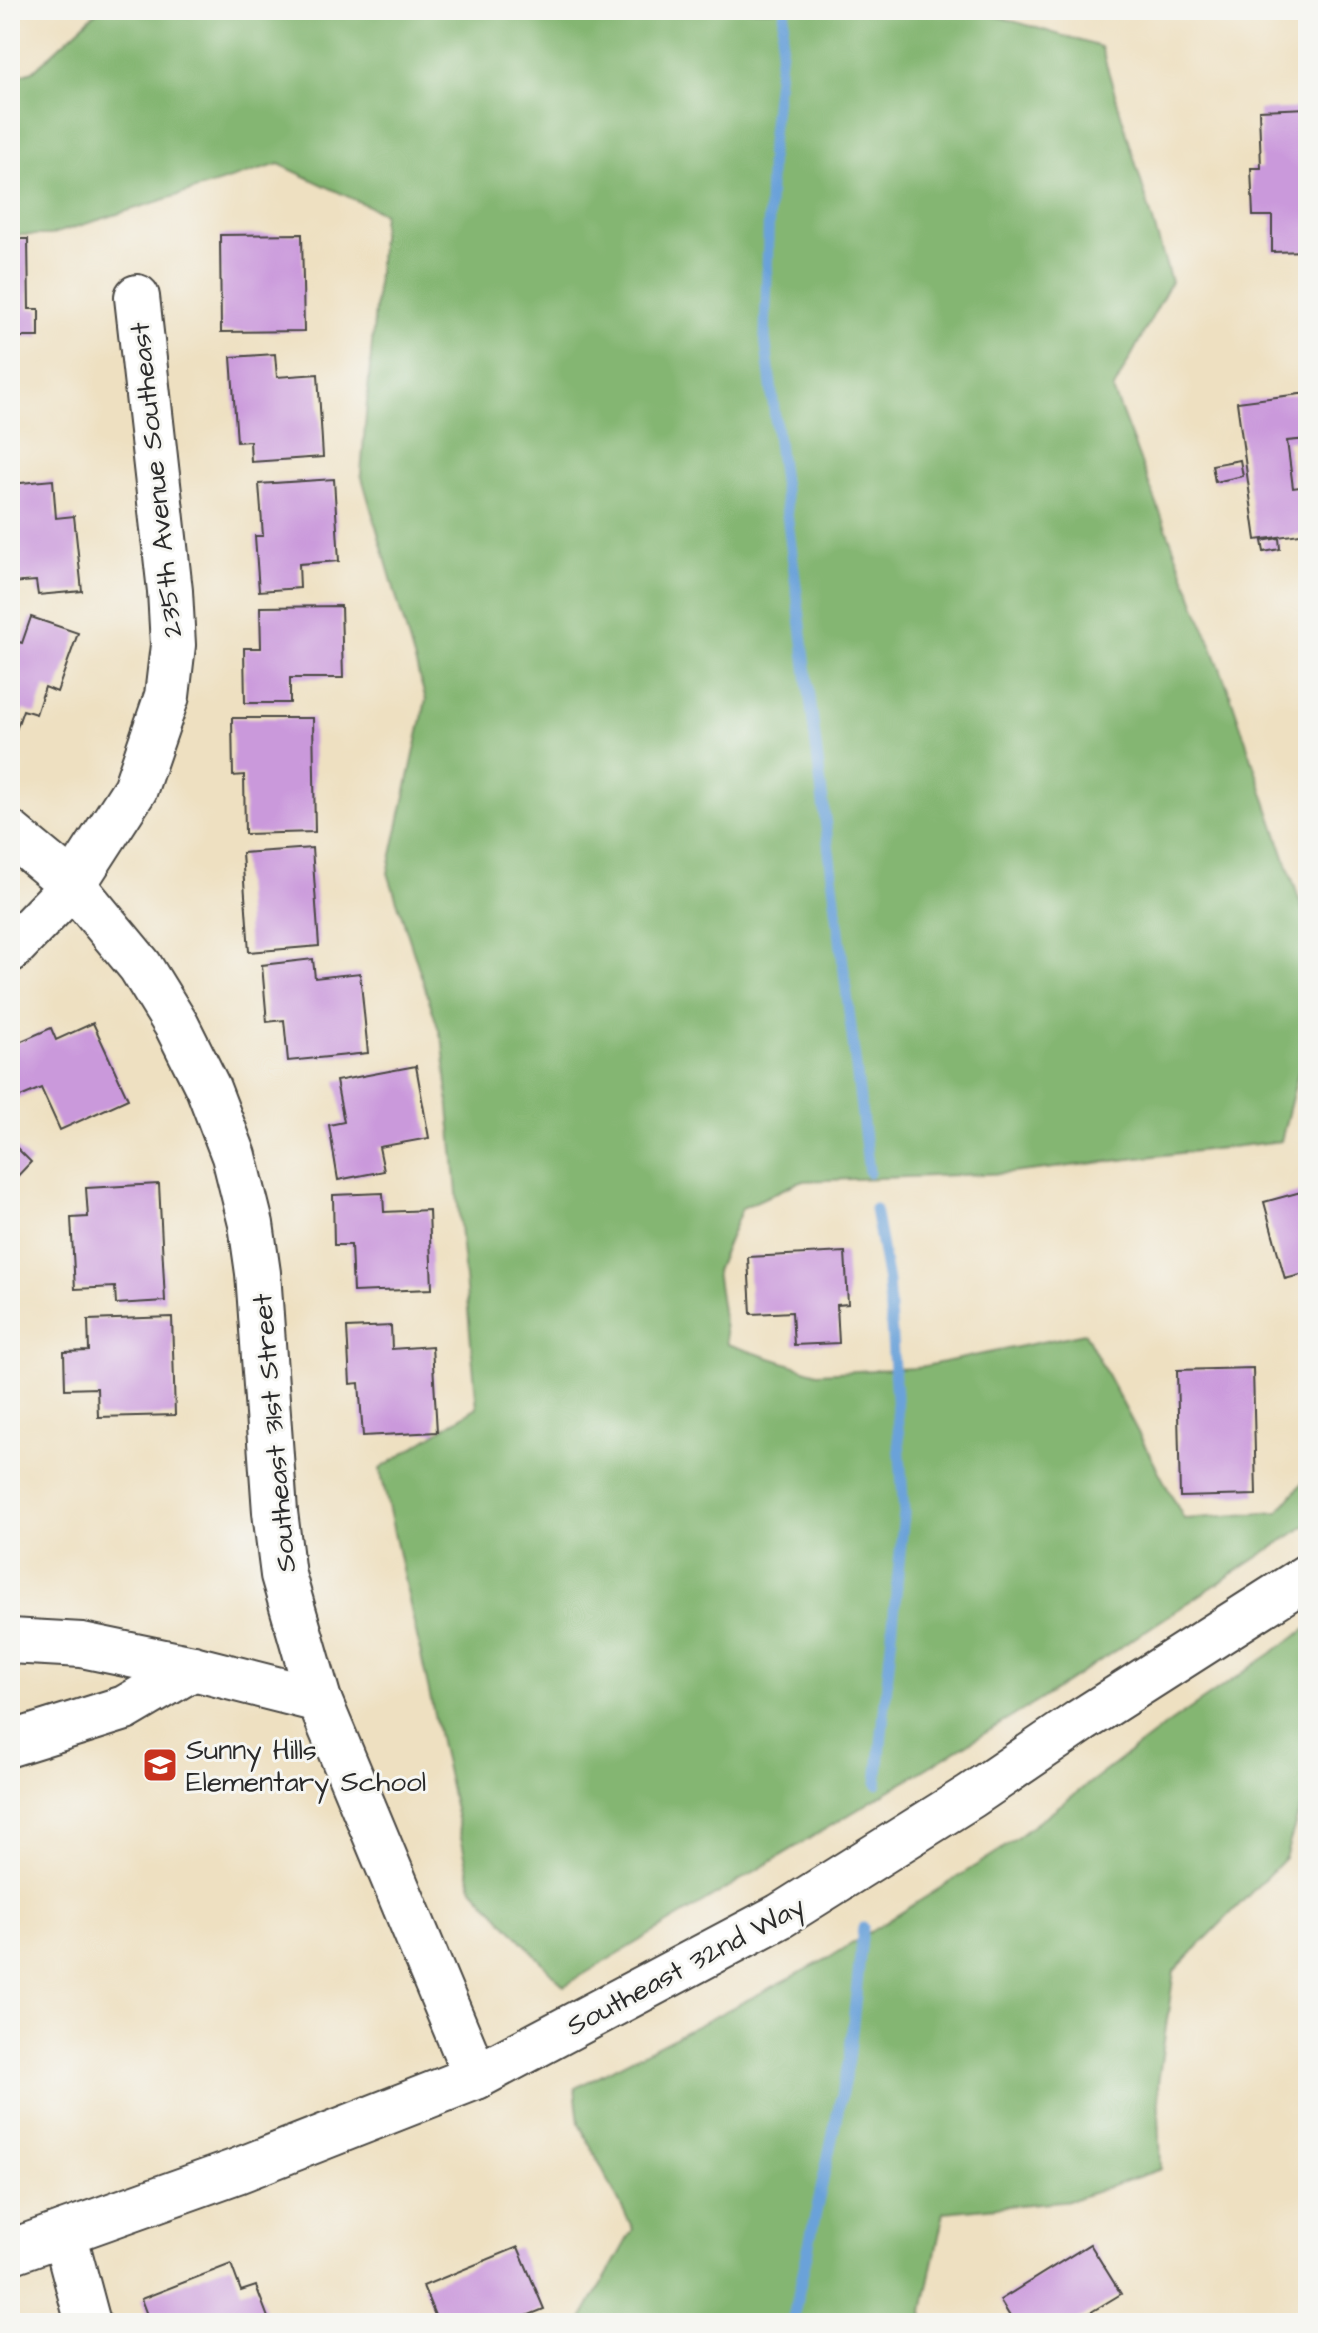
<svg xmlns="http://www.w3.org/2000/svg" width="1318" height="2333" viewBox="0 0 1318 2333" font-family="'Architects Daughter',sans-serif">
	<rect width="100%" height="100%" fill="#f6f6f2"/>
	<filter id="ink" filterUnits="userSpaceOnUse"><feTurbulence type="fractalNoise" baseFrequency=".0125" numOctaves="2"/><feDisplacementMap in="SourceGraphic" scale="16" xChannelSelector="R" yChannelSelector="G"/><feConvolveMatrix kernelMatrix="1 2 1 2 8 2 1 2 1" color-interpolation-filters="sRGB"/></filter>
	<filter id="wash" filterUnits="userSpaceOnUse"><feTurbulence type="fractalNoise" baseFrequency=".006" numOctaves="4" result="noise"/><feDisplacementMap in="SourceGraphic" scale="32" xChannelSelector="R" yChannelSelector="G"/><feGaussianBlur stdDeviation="1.8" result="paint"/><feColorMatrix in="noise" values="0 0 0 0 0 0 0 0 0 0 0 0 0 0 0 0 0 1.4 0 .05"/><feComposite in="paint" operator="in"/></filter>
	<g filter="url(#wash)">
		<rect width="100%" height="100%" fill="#eee0c1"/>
		<g fill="#84b672" stroke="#58704e" stroke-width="2">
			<path d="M99,10H976L1101,47L1171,282L1113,390L1230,694L1308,926V1034L1281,1141L1012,1173L801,1181L742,1208L716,1271L727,1344L817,1373L915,1368L1085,1333L1184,1519L1278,1512L1308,1476V1524L1040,1700L564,1986L472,1887L380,1469L477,1407L443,1043L388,873L426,700L361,474L383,213L279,164L50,235H10V78L33,71Z"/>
			<path d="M1308,1628V1782L1285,1858L1174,1971L1158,2083L1161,2169L1072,2200L944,2212L923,2311L925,2323H580L633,2229L579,2123L575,2088L829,1958L1002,1849L1165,1726Z"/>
		</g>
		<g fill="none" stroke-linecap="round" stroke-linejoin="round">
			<g stroke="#6ba2d9" stroke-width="11">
				<path d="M785,10L771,144L765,337L869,1172"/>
				<path d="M875,1209L888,1282L904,1513L877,1784"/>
				<path d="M792,2323L849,2060L863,1928"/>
			</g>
		</g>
		<g id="blocks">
			<g fill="#ca99db">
				<path d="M1308,108V251L1272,252V216H1253L1251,168H1261L1259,110Z"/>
				<path d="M302,234L304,331L221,332L220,235Z"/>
				<path d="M10,239H28L29,309H39V337H10Z"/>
				<path d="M275,354L277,377L318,374L323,457L251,462L250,441L237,442L231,357Z"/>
				<path d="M1308,393V439L1287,441L1293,488L1308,486V533L1256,540L1237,402Z"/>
				<path d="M1240,460L1243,476L1215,482L1212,465Z"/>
				<path d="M334,479L339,561L299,564L300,588L259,591L255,536H263L259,484Z"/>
				<path d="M53,480L56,518L74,516L82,591L38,595L36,581L10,583V484Z"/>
				<path d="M1279,538L1280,549L1264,552L1262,541Z"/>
				<path d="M341,606L343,678H290V703H245L244,648H261L260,607Z"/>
				<path d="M31,617L78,633L57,692L45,687L36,714L23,710L16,730L10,728V639L22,643Z"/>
				<path d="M232,718H313L315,832L245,834L244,775L233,776Z"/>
				<path d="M312,848L319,946L249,952L242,853Z"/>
				<path d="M313,959L315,978L360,973L368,1053L288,1061L284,1020L267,1022L262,965Z"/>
				<path d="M93,1023L128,1099L60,1130L41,1088L18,1098L10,1081V1046L51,1028L56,1040Z"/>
				<path d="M416,1066L429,1138L379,1147L384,1171L338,1180L329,1125L344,1122L336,1081Z"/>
				<path d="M10,1141L31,1162L10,1184Z"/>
				<path d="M159,1184L165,1301L116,1304L115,1287L75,1289L71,1218L88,1217L86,1188Z"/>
				<path d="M1308,1190V1273L1285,1279L1264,1202Z"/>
				<path d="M383,1193L384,1212L429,1210L432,1289L353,1292L351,1245H334L333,1195Z"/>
				<path d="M845,1252L848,1304L837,1305L839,1343L794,1345L792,1312L751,1314L748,1257Z"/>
				<path d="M172,1317L175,1415L98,1417L97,1388L65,1389L64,1352L89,1351L88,1320Z"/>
				<path d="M391,1326L392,1349L432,1346L437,1432L363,1436L359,1383L350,1384L347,1328Z"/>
				<path d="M1253,1368L1256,1495L1180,1497L1177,1370Z"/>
				<path d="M1090,2244L1121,2294L1073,2323H1014L1000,2300Z"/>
				<path d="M518,2247L544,2309L509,2323H438L423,2286Z"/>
				<path d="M231,2264L241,2291L256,2286L270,2323H150L141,2299Z"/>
			</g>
		</g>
	</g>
	<g filter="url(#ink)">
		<use href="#blocks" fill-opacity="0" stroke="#484642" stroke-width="2"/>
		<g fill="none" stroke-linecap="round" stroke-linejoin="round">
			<defs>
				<g id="minor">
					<path d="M10,833L73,885L140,966L177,1026L208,1088L234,1156L251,1224L258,1273L275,1512L283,1575L319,1700L476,2077"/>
					<path d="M10,950L73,885L135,789L167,696L173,645L170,591L137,297"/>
					<path d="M10,1641L82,1645L193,1668L319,1700"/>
					<path d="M10,1744L125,1708L193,1668"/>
					<path d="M64,2233L88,2323"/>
					<path d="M10,2252L237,2171L476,2077L780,1916L971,1796L1081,1721L1308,1576"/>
				</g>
			</defs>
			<use href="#minor" stroke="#484642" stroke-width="48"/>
			<use href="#minor" stroke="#fff" stroke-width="44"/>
		</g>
	</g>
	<defs>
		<symbol id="school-square" viewBox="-11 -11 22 22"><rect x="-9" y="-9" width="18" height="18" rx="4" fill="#c8321e" stroke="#f6f6f2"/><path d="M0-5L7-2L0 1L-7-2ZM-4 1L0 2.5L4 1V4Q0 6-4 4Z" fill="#fff"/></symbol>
	</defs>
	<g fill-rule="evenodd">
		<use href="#school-square" x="140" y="1745" width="40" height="40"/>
	</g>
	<g text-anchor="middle" stroke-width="6" stroke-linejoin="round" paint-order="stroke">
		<g font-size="28" fill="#2b2b2b" stroke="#f6f6f2">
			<text transform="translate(155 480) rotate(-96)" y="10">235th Avenue Southeast</text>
			<text transform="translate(273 1433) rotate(-95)" y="10">Southeast 31st Street</text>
			<text transform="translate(685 1965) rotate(-28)" y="10">Southeast 32nd Way</text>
		</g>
		<g font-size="28" fill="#2b2b2b" stroke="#f6f6f2" text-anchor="start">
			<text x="186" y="1759">Sunny Hills<tspan x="186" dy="32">Elementary School</tspan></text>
		</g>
	</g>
	<rect width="1318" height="2333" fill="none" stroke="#f6f6f2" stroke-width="40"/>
</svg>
